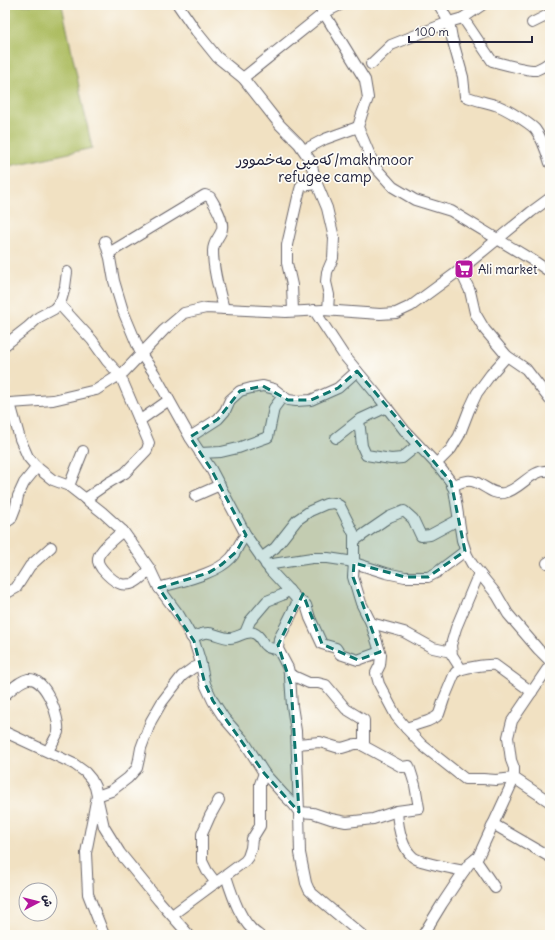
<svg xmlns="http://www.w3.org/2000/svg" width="555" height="940" viewBox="0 0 555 940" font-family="Delius,'Playpen Sans Arabic',sans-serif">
	<rect width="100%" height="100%" fill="#fdfcf7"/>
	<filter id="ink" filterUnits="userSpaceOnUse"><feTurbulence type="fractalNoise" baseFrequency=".025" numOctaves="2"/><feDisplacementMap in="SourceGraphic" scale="8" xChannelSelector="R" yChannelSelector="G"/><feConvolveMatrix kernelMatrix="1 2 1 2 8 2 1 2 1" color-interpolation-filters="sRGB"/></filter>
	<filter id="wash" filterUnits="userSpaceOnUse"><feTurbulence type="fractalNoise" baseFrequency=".012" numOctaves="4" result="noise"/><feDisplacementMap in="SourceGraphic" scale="16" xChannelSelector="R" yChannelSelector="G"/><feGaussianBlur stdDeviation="0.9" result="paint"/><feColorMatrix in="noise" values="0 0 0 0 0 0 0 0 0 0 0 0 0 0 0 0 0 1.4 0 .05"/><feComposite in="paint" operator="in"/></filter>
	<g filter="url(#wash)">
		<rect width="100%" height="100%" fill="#f1e1c2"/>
		<path fill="#acbc5f" stroke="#676f4d" d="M5,5H62L92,148L5,167Z"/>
	</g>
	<g filter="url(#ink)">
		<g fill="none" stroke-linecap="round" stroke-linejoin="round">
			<defs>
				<g id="minor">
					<path d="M178,5L196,31L217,57L243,78L280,125L299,144L310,160L317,184L327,208L334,238L333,258L327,272L326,282L329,295L328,310"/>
					<path d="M319,5L365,80L368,98L362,114L358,127L375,167L393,187L415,200L451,211L537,263L550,272"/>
					<path d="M439,5L449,22L452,38L463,77L465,96C475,100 485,102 495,105C504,107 529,123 535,129C542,138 547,153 550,163"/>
					<path d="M463,18L482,5"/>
					<path d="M532,23L550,14"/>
					<path d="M371,64L391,45L449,22L463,18L492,61C500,63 528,71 536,70C541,68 546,65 550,62"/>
					<path d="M243,78L324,13L340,5"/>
					<path d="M304,150L325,139L358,127"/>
					<path d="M105,241L110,258L114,281L123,311L141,354L154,373L191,439L211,469L247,537L270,570L296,598L297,602L296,605L279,639L278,649L288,668L290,677L292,706L296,731L299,812L300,853L306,883L309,890L313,894L362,935"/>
					<path d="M109,253L205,195L210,197C215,205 226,223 221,232C218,239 213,242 213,251C213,270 219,290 224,309"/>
					<path d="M460,270L470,291L475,313L485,330L507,356L526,369L550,400"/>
					<path d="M59,304L92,340L107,361L120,375L149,443L147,450L125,473L108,483L85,499"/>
					<path d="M314,310L343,354L378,396L405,431L441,469L451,482L454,489L462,540L467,555L472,564L497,595L508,614L538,649L550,661"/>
					<path d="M293,311L292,285L287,263V245L298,197L301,186L317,184"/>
					<path d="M5,345L28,327L39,317L54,309L61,301L65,287L67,272"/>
					<path d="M10,403L20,439L28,457L34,464L39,469L53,480L69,486L102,512L123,531L150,569L159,588L179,615L194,641L200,660L205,684L213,701L224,718L244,741L264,773L284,795L294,805L299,812L313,813L331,819L346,822L373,819L397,811L419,808L415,785L409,766L402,767L360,744H355L342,748L336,747L320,742L297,744"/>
					<path d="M5,404L10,403L53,400L96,390L124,372L164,330L184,313L206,308L286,312L323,310L380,314L396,313L411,306L460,270L531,212L550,198"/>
					<path d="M359,420L362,446L366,455L391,459L402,458L418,445"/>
					<path d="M139,421L169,400"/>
					<path d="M190,437L218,419L225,411L230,400L240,391L251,388L263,386L274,389L288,400L296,401L311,400L338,388L357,371"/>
					<path d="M336,438L359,420L387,407"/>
					<path d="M200,453L221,452L238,448L268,437L274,408L283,396"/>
					<path d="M436,464L451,449L459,436L469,410L477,393L491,374L507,356"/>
					<path d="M69,486L83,451"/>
					<path d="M452,486C457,484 462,481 467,481C480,479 490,496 504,493C522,489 530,469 550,471"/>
					<path d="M195,496L220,485"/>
					<path d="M5,523L11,519L16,506L18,496L24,483L37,467"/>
					<path d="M123,531C116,537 100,549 98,558C96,567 114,582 121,584C124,585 128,584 131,584C139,582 145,574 150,569"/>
					<path d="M354,541L389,517L404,511L413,519L421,536L430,535L458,520"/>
					<path d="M261,558L275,548L297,520L310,511L326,504L335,503L340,506L354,534V562L353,577L361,603L371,623L381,655L380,665L376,673L379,684L396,716L406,728L422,745L465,779H483L496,780L514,778L550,802"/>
					<path d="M547,563L550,561"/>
					<path d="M266,565L312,558H328L348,561L386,573L405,577H428L436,573L465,551"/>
					<path d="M159,588C181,581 215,575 231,558C235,554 236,550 239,545C241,541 243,538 246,535"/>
					<path d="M5,594L16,588L30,566L51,547"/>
					<path d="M296,598L306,605L310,618L322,644L336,648L340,654L358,660L380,652"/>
					<path d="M371,623L404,632L433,648L451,652"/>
					<path d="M245,633L250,621L267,601L282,595L289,590"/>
					<path d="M191,637C197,636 204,632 209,633C216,634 223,638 230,638C238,638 246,630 254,633C265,638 259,649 278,649"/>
					<path d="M461,669L452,655L451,645L456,628L479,573"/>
					<path d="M289,674L309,683H318L326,685L346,709L364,720V746"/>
					<path d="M5,695C12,689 19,681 28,679C46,677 60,718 58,732C56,738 51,745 48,751"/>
					<path d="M406,728L428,721L436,717L439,714L444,699L454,675C455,674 455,673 456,672C460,668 489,664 495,665L532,692"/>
					<path d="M5,732L74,764L85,772L91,779L95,787L104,827L120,853L159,901L189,935"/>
					<path d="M397,811C398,826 401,847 413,857C415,859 419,860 421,861C435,865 449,868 464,871"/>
					<path d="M493,824L550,857"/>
					<path d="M475,859L495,888"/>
					<path d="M226,876C232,895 241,924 259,935"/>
					<path d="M216,883L207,871L202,861V834L210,816L219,800"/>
					<path d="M172,915L245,861L248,857L251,848L252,839L260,826V784L264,773"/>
					<path d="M104,935L88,894L86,853L97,796L111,791L128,778L137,768L139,759L141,748L151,721L162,702L182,676L193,668L201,665"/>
					<path d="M423,935L442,904L464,871L469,864L478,857L513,781L514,774V768L511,760L508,737L512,721L550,665"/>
				</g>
			</defs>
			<use href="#minor" stroke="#6a656a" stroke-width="12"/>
			<use href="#minor" stroke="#fff" stroke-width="10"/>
		</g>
	</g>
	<path fill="#0f766e" fill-opacity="0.2" stroke="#0f766e" stroke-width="3" stroke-dasharray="8 5" stroke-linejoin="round" d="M357,371L451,482L465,551L428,577H405L354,563L353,577L380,652L358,660L322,644L303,594L278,645L291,684L299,812L264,773L213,701L205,684L194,641L159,588L208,573L221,565L236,552L246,535L211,469L190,437L218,419L240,391L263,386L288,400H311L338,388Z"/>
	<defs>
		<symbol id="supermarket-square" viewBox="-11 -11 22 22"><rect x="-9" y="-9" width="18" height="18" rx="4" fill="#b5179e" stroke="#fdfcf7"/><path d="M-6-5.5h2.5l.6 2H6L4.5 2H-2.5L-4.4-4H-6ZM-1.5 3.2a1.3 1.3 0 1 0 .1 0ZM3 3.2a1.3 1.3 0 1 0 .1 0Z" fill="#fff"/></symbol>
	</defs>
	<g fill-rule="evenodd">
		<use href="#supermarket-square" x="453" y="258" width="22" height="22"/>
	</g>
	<g text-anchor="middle" stroke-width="3.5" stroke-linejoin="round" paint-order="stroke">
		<g font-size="13" fill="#22223b" stroke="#fdfcf7" text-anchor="start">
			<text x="478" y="274">Ali market</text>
		</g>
		<g font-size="15" fill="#22223b" stroke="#fdfcf7">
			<text x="325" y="165">کەمپی مەخموور/makhmoor<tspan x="325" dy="17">refugee camp</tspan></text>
		</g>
	</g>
	<rect width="555" height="940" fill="none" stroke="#fdfcf7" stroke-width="20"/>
	<g transform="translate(38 902) rotate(83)"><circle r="19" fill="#fdfcf7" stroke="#a5a5ac"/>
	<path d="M0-3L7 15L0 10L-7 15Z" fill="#b5179e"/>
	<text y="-6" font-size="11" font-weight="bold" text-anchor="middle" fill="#22223b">ش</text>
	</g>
	<path d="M409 36v6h123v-6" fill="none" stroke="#22223b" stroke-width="2"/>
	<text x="415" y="36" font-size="12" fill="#22223b" stroke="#fdfcf7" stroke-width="3" paint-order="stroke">100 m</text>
</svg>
